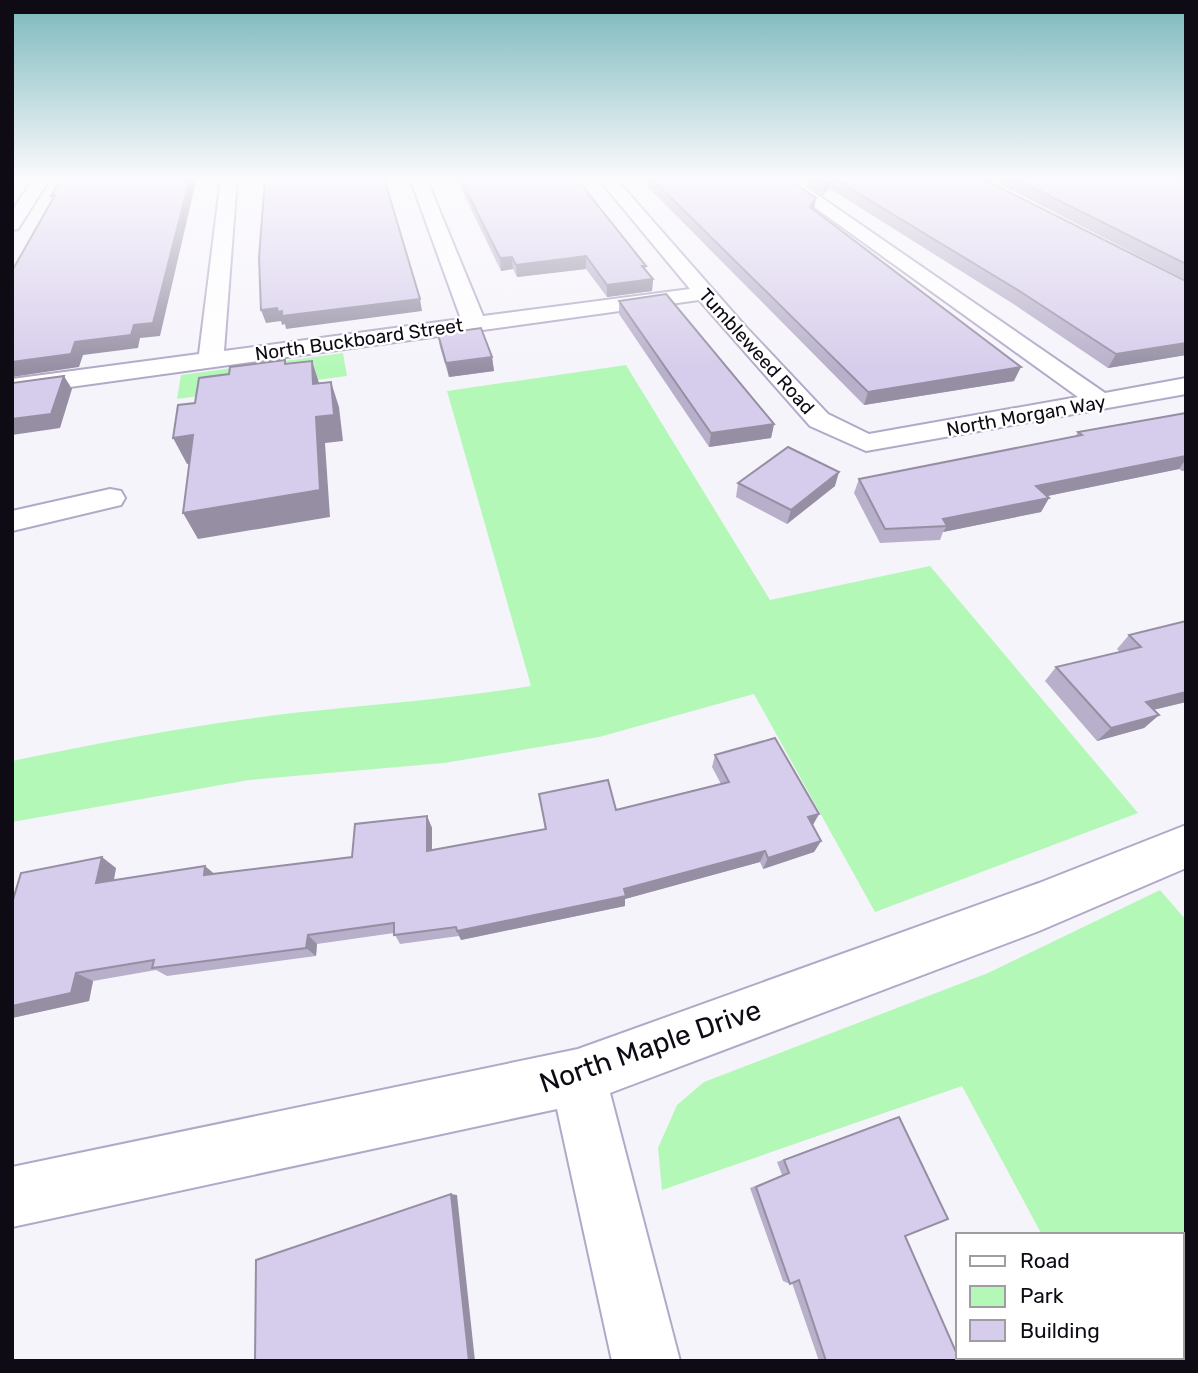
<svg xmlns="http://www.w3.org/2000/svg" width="1198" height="1373" viewBox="0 0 1198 1373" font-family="Rubik,sans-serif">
	<rect width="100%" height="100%" fill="#f6f4fb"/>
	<g fill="#b3f8b7">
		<path d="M343,353L347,376L177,399L181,375Z"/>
		<path d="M626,365L770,600L930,566L1138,813L875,912L754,694L599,737L444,763L249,780L12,822V761C108,741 205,723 302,712C379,704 455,698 531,686L447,391Z"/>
		<path d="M1160,890L1186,920V1361H1109L1107,1357H1182V1235H1042L962,1086L662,1190L658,1148L677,1105L704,1082L988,973Z"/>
	</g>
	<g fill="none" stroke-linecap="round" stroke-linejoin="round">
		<defs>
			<g id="minor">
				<path d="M34,178H50L18,229L12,230V211Z"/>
				<path d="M221,178H237L224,351L461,319L410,178H426L483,316L690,289L598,178H615L746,327L828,414L869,434L1078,397L774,178H793L1105,393L1186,378V394L866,451L810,426L699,300L12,395V379L199,354Z"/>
				<path d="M110,489L121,491L125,498L121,505L12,531V511Z"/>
				<path d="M1186,825V868L1039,931L610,1093L680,1361H612L557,1109L12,1227V1167L578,1049L1039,883Z"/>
			</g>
		</defs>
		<use href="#minor" stroke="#b2a8c7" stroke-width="4"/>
		<use href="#minor" fill="#fff" fill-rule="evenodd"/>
	</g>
	<g fill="#b8afca">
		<path d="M456,178H576L646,266L645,270L653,279L652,291L607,297L586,269L517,277L513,269L501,271Z"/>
		<path d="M639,178H787L813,210L1014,381L864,405Z"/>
		<path d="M798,178H981L1186,281V355L1108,368L1015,305L829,188L823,196Z"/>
		<path d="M988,178H1173L1186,184V280Z"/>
		<path d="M1176,178H1186V183Z"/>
		<path d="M619,301L774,424L771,438L709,447L619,314Z"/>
		<path d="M438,334L492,357L494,371L449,377L440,347Z"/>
		<path d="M1186,413V471H1182L1179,469L1047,496L1049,498L1041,512L943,532L940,540L880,543L854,493L859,479L1075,437L1078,432Z"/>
		<path d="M738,483L835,486L787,524L736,497Z"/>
		<path d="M1186,621V702L1153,710L1159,715L1144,728L1097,741L1045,681L1056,667L1120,652L1117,649L1129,635Z"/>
		<path d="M715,755L819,814L812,825L821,841L814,852L763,869L760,862L625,899V906L461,940L459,936L400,944L394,933L317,944L316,956L167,976L156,970L93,981L89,1001L12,1018L116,868L114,880L214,874L352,857L427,816L432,828V851L545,830L539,794L616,810L721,784L712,767Z"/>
		<path d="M899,1117L905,1236L960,1361H819L792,1283L790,1284L783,1281L750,1188L782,1175L777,1162Z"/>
	</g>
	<g fill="#968fa4">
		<path d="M190,178H196L195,186L160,336L140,338L138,348L83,355L79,367L12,377V362L75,342L134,325Z"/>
		<path d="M831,178L829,188L823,196L826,185Z"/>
		<path d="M816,198L814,210L807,219L810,207Z"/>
		<path d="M586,256V269L517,277L516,265Z"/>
		<path d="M512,257L513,269L501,271L500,258Z"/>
		<path d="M653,279L652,291L607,297V285Z"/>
		<path d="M420,299L422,311L286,329L285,324L282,325L281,321L266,323L261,310L277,308Z"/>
		<path d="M1186,343V355L1108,368L1116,354Z"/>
		<path d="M492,357L494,371L449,377L446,363Z"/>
		<path d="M312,361L320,386L313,384Z"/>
		<path d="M1021,367L1014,381L864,405L868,392Z"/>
		<path d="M64,376L72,389L60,428L12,435V419Z"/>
		<path d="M331,382L339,407L343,441L325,443L330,517L198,539L183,513L316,417Z"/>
		<path d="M774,424L771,438L709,447L711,433Z"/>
		<path d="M193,435L207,461L187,464L173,438Z"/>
		<path d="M1186,456V459L1179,469L1028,500L1036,486Z"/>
		<path d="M839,472L835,486L787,524L791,510Z"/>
		<path d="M1049,498L1041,512L943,532L947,526L943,519Z"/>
		<path d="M1186,692V702L1132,715L1146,702Z"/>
		<path d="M1159,715L1144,728L1097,741L1111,728Z"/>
		<path d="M819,814L813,825L802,829L808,817Z"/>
		<path d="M427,816L432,828V862L427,851Z"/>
		<path d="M821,841L814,852L763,869L768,858Z"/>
		<path d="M765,851L760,862L625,899V906L461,940L457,931L624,889Z"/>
		<path d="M102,857L116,868L111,893L96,883Z"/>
		<path d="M205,866L217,876L204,875Z"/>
		<path d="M308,935L317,944L316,956L306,948Z"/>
		<path d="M76,973L93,981L89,1001L12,1018V1006Z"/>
		<path d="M451,1194L457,1195L475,1361H469Z"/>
	</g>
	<g fill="#d6cceb" stroke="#968fa4" stroke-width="2">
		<path d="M61,178H190L153,323L134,325L131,335L75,342L71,354L12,362V271L55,195L51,196Z"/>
		<path d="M265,178H384L420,299L282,316V311L278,312L277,308L261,310L259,258Z"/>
		<path d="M460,178H576L646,266H642L653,279L607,285L586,256L516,265L512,257L500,258Z"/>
		<path d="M651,178H787L816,198L810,207L1021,367L868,392Z"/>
		<path d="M817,178H830L826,185Z"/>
		<path d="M833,178H981L1186,281V343L1116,354L1021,292Z"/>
		<path d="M1014,178H1173L1186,184V264Z"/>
		<path d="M666,294L774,424L711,433L619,301Z"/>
		<path d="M481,328L492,357L446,363L438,334Z"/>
		<path d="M285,360V364L312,361L313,384L331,382L334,415L316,417L320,490L183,513L193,435L173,438L178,405L195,403L199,378L229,374L230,367Z"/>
		<path d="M64,376L51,414L12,419V383Z"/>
		<path d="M1186,413V456L1036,486L1049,498L943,519L947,526L885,529L859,479L1082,435L1078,432Z"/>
		<path d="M788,447L839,472L791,510L738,483Z"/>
		<path d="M1186,621V692L1146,702L1159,715L1111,728L1056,667L1141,647L1129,635Z"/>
		<path d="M775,738L819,814L808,817L821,841L768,858L765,851L624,889L626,896L457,931L456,927L394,935V923L308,935L306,948L152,968L154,960L76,973L71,993L12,1006V903L21,873L102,857L96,883L205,866L204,875L352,857L355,824L427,816V851L546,829L539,794L608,780L616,810L729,782L715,755Z"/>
		<path d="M899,1117L948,1219L905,1236L960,1361H826L799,1280L790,1284L756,1187L789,1173L784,1160Z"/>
		<path d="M451,1194L469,1361H255L256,1260Z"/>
	</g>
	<linearGradient id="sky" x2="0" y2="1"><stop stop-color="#7ab8bc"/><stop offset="0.48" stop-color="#fbfafd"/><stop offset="1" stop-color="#fbfafd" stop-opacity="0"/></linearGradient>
	<rect width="1198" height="371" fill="url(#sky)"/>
	<g text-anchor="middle" stroke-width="5" stroke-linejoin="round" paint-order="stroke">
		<g font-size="19" fill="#0f0b15" stroke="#fff">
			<text transform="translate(359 339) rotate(-8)" y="7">North Buckboard Street</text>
			<text transform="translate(757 351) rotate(48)" y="7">Tumbleweed Road</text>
			<text transform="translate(1026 415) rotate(-10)" y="7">North Morgan Way</text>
		</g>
		<g font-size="28" fill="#0f0b15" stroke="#fff">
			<text transform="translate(650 1046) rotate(-19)" y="10">North Maple Drive</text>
		</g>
	</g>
	<rect width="1198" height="1373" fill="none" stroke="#0f0b15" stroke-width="28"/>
	<rect x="956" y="1233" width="228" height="126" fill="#ffffff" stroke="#9f9da1" stroke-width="2"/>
	<rect x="970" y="1256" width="35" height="10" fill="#ffffff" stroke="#9f9da1" stroke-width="2"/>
	<text x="1020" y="1268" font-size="21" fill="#0f0b15">Road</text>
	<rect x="970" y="1286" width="35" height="21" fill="#b3f8b7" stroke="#9f9da1" stroke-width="2"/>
	<text x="1020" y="1303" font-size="21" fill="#0f0b15">Park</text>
	<rect x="970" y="1320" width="35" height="21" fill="#d6cceb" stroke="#9f9da1" stroke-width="2"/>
	<text x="1020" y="1338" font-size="21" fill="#0f0b15">Building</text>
</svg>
